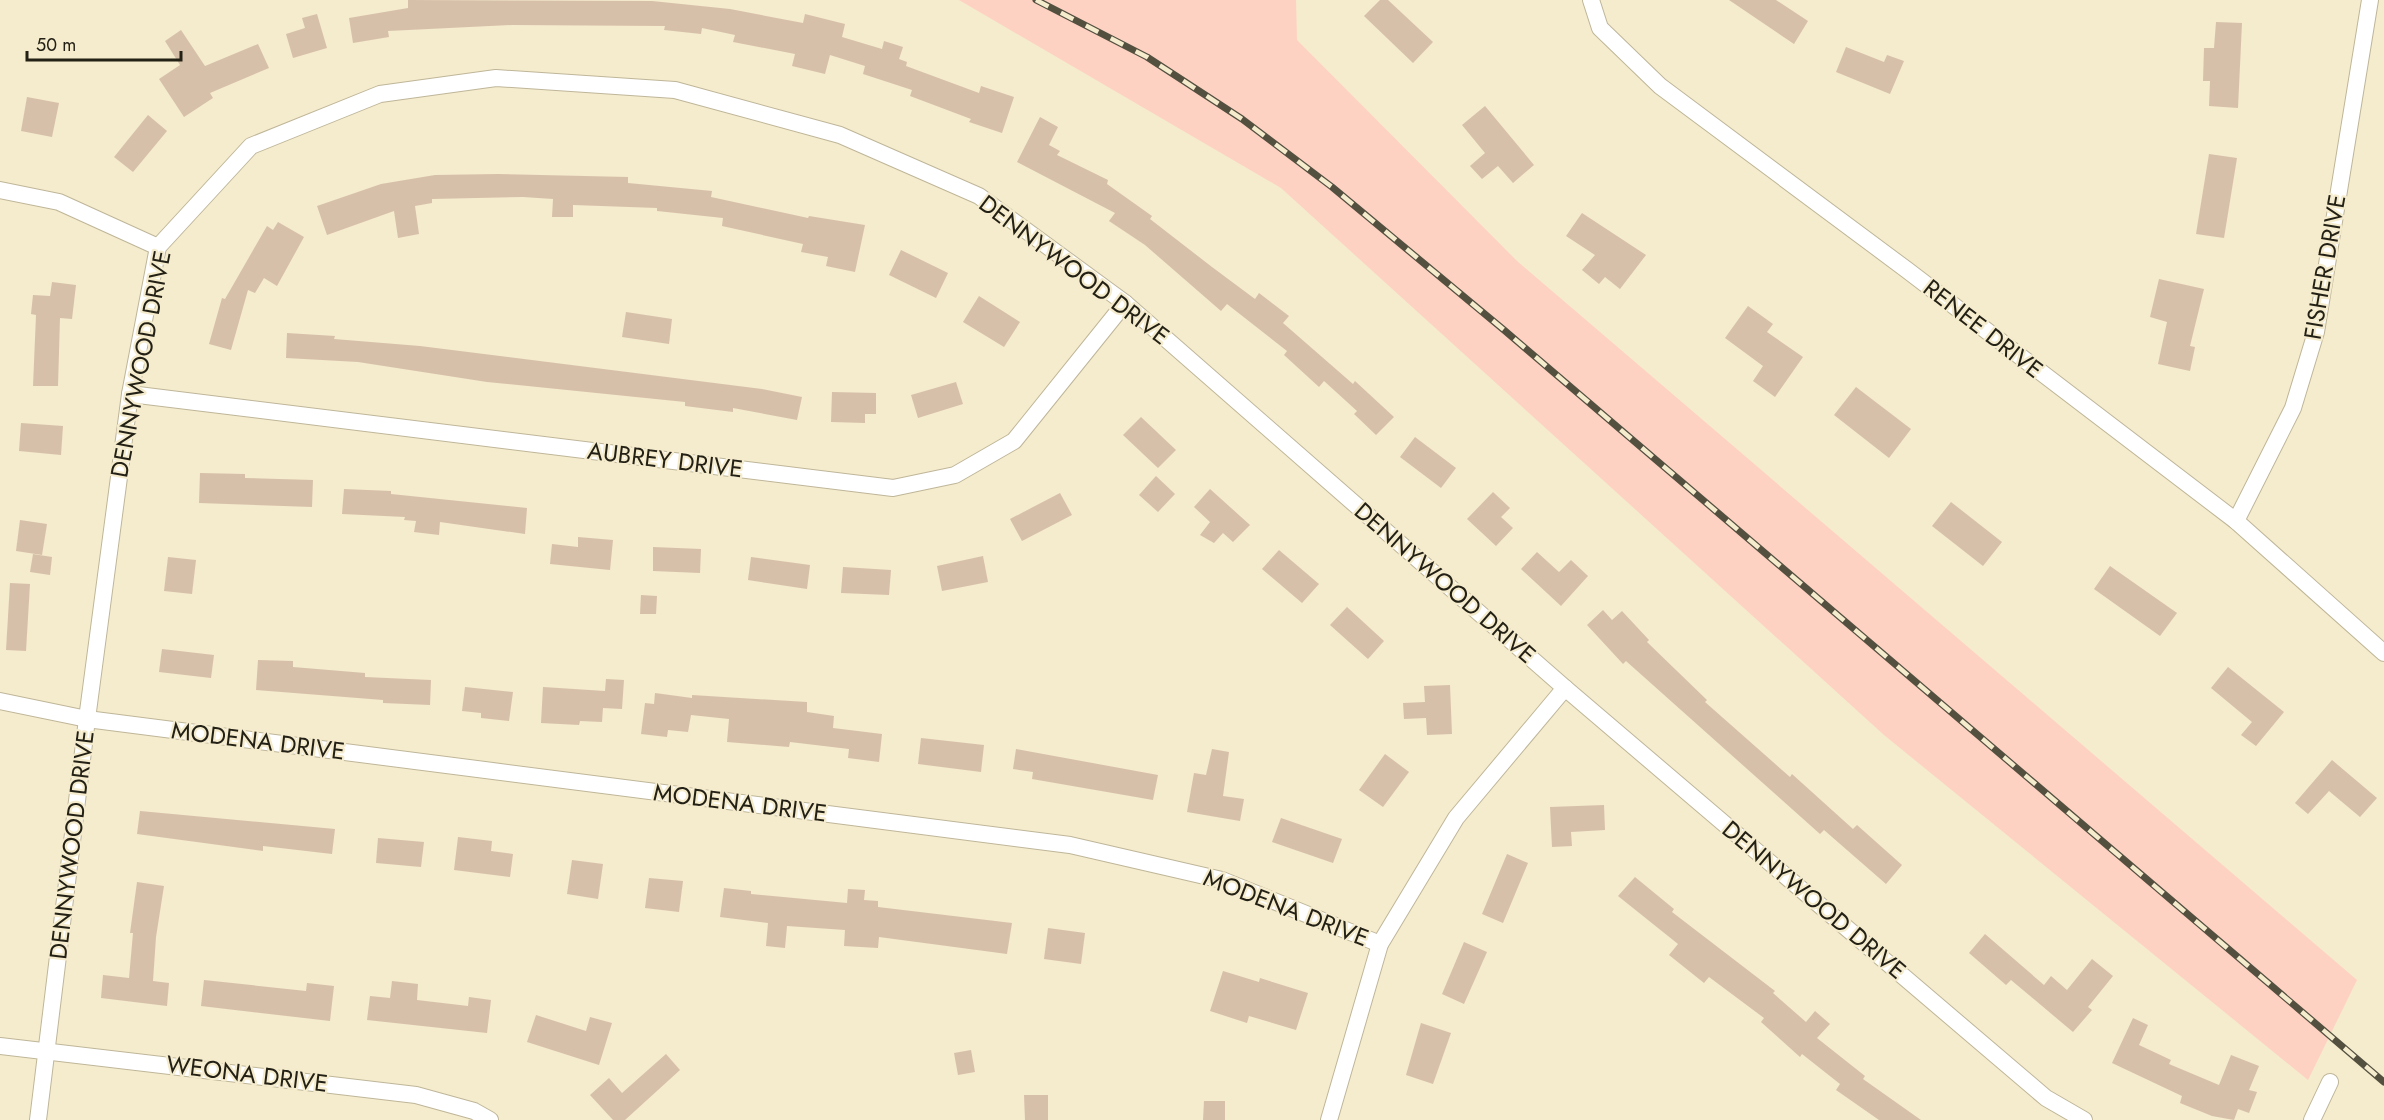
<svg xmlns="http://www.w3.org/2000/svg" width="2384" height="1120" viewBox="0 0 2384 1120" font-family="Jost,sans-serif">
	<rect width="100%" height="100%" fill="#f5ebcd"/>
	<path fill="#fed2c2" d="M959,0H1296L1297,40L1517,261L2357,980L2308,1080L1884,735L1281,188Z"/>
	<g fill="#d7c0a9">
		<path d="M408,0L652,1L730,9L803,23L805,14L845,24L842,37L882,49L884,41L903,47L899,59L907,62L906,66L979,93L981,86L1014,97L1002,133L969,122L971,119L910,96L912,90L863,74L865,66L830,55L825,74L792,66L795,54L733,42L735,35L702,28L701,34L664,30L665,26L512,25L388,31L389,37L353,43L349,18L408,8Z"/>
		<path d="M1380,0H1388L1433,42L1413,63L1364,16Z"/>
		<path d="M1729,0H1776L1808,21L1794,44Z"/>
		<path d="M317,14L327,48L293,58L286,34L305,28L302,18Z"/>
		<path d="M2216,22L2242,23L2238,108L2209,106L2210,81H2203L2204,48H2214Z"/>
		<path d="M181,30L205,66L258,44L269,68L210,93L213,98L184,117L159,79L180,65L165,41Z"/>
		<path d="M1846,47L1884,62L1887,55L1904,61L1890,94L1836,72Z"/>
		<path d="M27,97L59,103L52,137L21,131Z"/>
		<path d="M1485,106L1534,165L1513,183L1498,166L1482,179L1470,166L1485,153L1462,125Z"/>
		<path d="M148,115L167,131L133,172L114,157Z"/>
		<path d="M1040,117L1058,127L1049,145L1060,151L1057,155L1108,180L1107,184L1152,216L1150,219L1212,267L1255,299L1259,293L1289,316L1283,323L1353,384L1355,381L1394,417L1376,435L1354,414L1357,411L1324,381L1319,387L1284,355L1287,351L1227,304L1221,311L1145,245L1109,221L1115,213L1017,162Z"/>
		<path d="M2209,154L2237,158L2224,238L2196,234Z"/>
		<path d="M498,174L628,177V183L712,191L711,197L808,218L809,216L865,225L855,272L826,266L828,257L801,252L803,244L722,226L723,218L657,211V208L573,205V217H552L553,199L523,197L432,199V203L415,206L419,234L398,238L394,211L327,235L317,206L381,184L435,175Z"/>
		<path d="M1582,213L1646,255L1620,289L1605,277L1599,284L1582,270L1595,255L1566,236Z"/>
		<path d="M278,222L304,237L277,286L264,278L255,293L248,290L231,350L209,344L222,298L225,299L267,226L273,230Z"/>
		<path d="M901,250L948,273L936,298L889,275Z"/>
		<path d="M2159,279L2204,289L2190,346L2195,347L2190,371L2158,364L2167,322L2150,317Z"/>
		<path d="M52,282L76,285L72,319L60,318L58,386H33L36,315L31,314L33,295L50,296Z"/>
		<path d="M979,296L1020,322L1004,347L963,322Z"/>
		<path d="M1748,306L1773,324L1767,332L1803,357L1775,397L1753,381L1763,366L1725,338Z"/>
		<path d="M626,312L672,319L669,344L622,337Z"/>
		<path d="M287,333L335,336L334,339L420,346L762,389L802,397L797,420L733,408V412L685,406V402L487,382L358,362L286,358Z"/>
		<path d="M956,382L963,404L918,418L911,395Z"/>
		<path d="M1856,387L1911,429L1889,458L1834,415Z"/>
		<path d="M832,392L876,393V414H865V423L831,422Z"/>
		<path d="M1141,417L1176,450L1158,468L1123,435Z"/>
		<path d="M21,423L63,426L61,455L19,451Z"/>
		<path d="M1415,437L1456,468L1441,488L1400,457Z"/>
		<path d="M200,473L245,474V478L313,480L312,507L199,503Z"/>
		<path d="M1156,476L1175,494L1158,512L1139,495Z"/>
		<path d="M344,489L391,491V494L527,508L525,534L440,522L439,535L414,532L416,521L404,520L405,517L342,514Z"/>
		<path d="M1210,489L1250,525L1233,542L1223,533L1214,543L1200,535L1210,522L1194,507Z"/>
		<path d="M1493,492L1510,508L1501,517L1513,528L1496,546L1467,519Z"/>
		<path d="M1060,493L1072,515L1022,541L1010,519Z"/>
		<path d="M1951,502L2002,542L1983,566L1932,526Z"/>
		<path d="M20,520L47,524L42,555L16,551Z"/>
		<path d="M578,537L613,540L610,570L550,564L552,544L578,547Z"/>
		<path d="M653,547L701,549L700,573L653,571Z"/>
		<path d="M1279,550L1319,584L1302,603L1262,569Z"/>
		<path d="M1537,552L1559,572L1571,560L1588,576L1561,606L1521,569Z"/>
		<path d="M33,554L52,557L50,575L30,572Z"/>
		<path d="M983,556L988,582L942,591L937,566Z"/>
		<path d="M168,557L196,560L192,594L164,591Z"/>
		<path d="M751,557L810,565L807,589L748,580Z"/>
		<path d="M2110,566L2177,613L2160,636L2094,589Z"/>
		<path d="M843,567L891,570L889,595L841,593Z"/>
		<path d="M10,583L30,584L26,651L6,650Z"/>
		<path d="M641,595L657,596L656,614H640Z"/>
		<path d="M1347,607L1384,641L1368,659L1330,625Z"/>
		<path d="M1603,610L1612,620L1622,611L1649,640L1647,642L1707,700L1705,702L1790,777L1792,774L1853,829L1857,825L1902,865L1886,884L1824,830L1820,834L1626,661L1623,664L1587,625Z"/>
		<path d="M162,649L214,655L211,678L159,672Z"/>
		<path d="M258,660L293,661V667L365,673V677L431,680L430,705L383,703V700L256,690Z"/>
		<path d="M2228,667L2284,712L2256,746L2241,735L2252,722L2211,688Z"/>
		<path d="M606,679L624,680L622,709L603,708L602,722L580,721L579,725L541,723L543,687L605,691Z"/>
		<path d="M1450,685L1452,734L1427,735L1426,718L1404,719L1403,703L1425,702L1424,686Z"/>
		<path d="M465,687L513,692L509,721L481,718V713L462,711Z"/>
		<path d="M655,693L692,698V695L807,702V712L834,716L833,728L882,734L879,762L848,758L849,749L790,742L789,747L727,742L729,719L691,715L688,732L668,730L667,737L641,734L645,703L654,704Z"/>
		<path d="M921,738L984,745L981,772L918,764Z"/>
		<path d="M1016,749L1158,775L1153,800L1032,779L1033,772L1013,769Z"/>
		<path d="M1212,749L1229,752L1223,796L1244,799L1240,821L1187,812L1194,773L1206,775Z"/>
		<path d="M1385,754L1409,772L1383,807L1359,790Z"/>
		<path d="M2332,760L2377,798L2360,817L2329,791L2308,814L2295,803Z"/>
		<path d="M1604,805L1605,830L1571,832L1572,846L1552,847L1550,807Z"/>
		<path d="M140,811L335,829L332,854L263,846V851L137,834Z"/>
		<path d="M1281,818L1342,839L1333,863L1272,842Z"/>
		<path d="M458,837L492,841L491,851L513,854L510,877L454,870Z"/>
		<path d="M378,838L424,842L421,867L376,863Z"/>
		<path d="M1507,854L1528,863L1503,923L1482,914Z"/>
		<path d="M572,860L603,864L598,899L567,894Z"/>
		<path d="M1635,877L1674,909L1672,912L1775,991L1773,993L1806,1022L1815,1011L1830,1024L1817,1038L1865,1076L1863,1079L1921,1120H1879L1836,1090L1840,1084L1802,1054L1800,1057L1761,1022L1764,1018L1709,977L1704,983L1669,955L1678,944L1618,896Z"/>
		<path d="M649,878L683,881L679,912L645,908Z"/>
		<path d="M137,882L164,886L156,937L153,981L169,983L167,1006L101,998L103,975L129,978L133,933H130Z"/>
		<path d="M724,888L751,891V894L847,903L848,889L865,890L864,900L878,901V907L1012,923L1007,954L879,937L878,948L844,946L845,930L787,926L785,948L766,946L768,923L720,917Z"/>
		<path d="M1048,928L1085,933L1081,964L1044,959Z"/>
		<path d="M1985,934L2044,985L2051,976L2067,990L2092,959L2113,976L2088,1007L2092,1010L2073,1032L2011,980L2006,985L1969,953Z"/>
		<path d="M1464,942L1487,952L1464,1004L1442,994Z"/>
		<path d="M1223,971L1259,982L1260,978L1308,993L1296,1030L1249,1016L1247,1023L1210,1011Z"/>
		<path d="M204,980L306,991L307,983L334,986L330,1021L201,1006Z"/>
		<path d="M392,981L418,984L417,1000L468,1006L469,997L491,1000L487,1033L367,1020L370,996L390,998Z"/>
		<path d="M536,1015L586,1031L590,1017L612,1023L599,1065L527,1042Z"/>
		<path d="M2133,1018L2148,1025L2139,1045L2171,1060L2169,1064L2219,1085L2231,1055L2259,1066L2249,1090L2257,1092L2249,1113L2238,1109L2234,1120L2212,1116L2180,1103L2182,1096L2112,1063Z"/>
		<path d="M1421,1023L1451,1033L1433,1084L1406,1075Z"/>
		<path d="M971,1050L975,1072L958,1075L954,1053Z"/>
		<path d="M666,1054L680,1070L625,1120H613L590,1095L609,1078L622,1093Z"/>
		<path d="M1024,1095H1048V1120H1025Z"/>
		<path d="M1204,1101H1225V1120H1203Z"/>
	</g>
	<g fill="none" stroke-linecap="round" stroke-linejoin="round">
		<defs>
			<g id="street">
				<path d="M1591,0L1600,28L1660,86L1907,270L2236,521L2384,653"/>
				<path d="M0,190L59,202L158,247"/>
				<path d="M130,394L893,488L955,475L1014,441L1125,303"/>
				<path d="M2236,521L2293,408L2316,332L2370,0"/>
				<path d="M0,701L87,719L1070,845L1222,880L1380,944"/>
				<path d="M0,1046L416,1095L474,1111L490,1120"/>
				<path d="M38,1120L87,719L130,394L158,247L251,146L380,94L496,78L675,90L840,135L979,196L1125,303L1565,688L2046,1098L2084,1120"/>
				<path d="M1329,1120L1380,944L1456,818L1565,688"/>
				<path d="M2312,1120L2330,1082"/>
			</g>
		</defs>
		<use href="#street" stroke="#bfb699" stroke-width="18"/>
		<use href="#street" stroke="#fff" stroke-width="16"/>
		<defs>
			<path id="rail" d="M1036,0L1147,57L1242,119L1332,187L1504,330L2384,1082"/>
		</defs>
		<use href="#rail" stroke="#545040" stroke-width="7"/>
		<use href="#rail" stroke="#f5ebcd" stroke-width="4.5" stroke-dasharray="14" stroke-linecap="butt"/>
	</g>
	<g text-anchor="middle" stroke-width="4.5" stroke-linejoin="round" paint-order="stroke">
		<g font-size="24" fill="#232015" stroke="#f5ebcd">
			<text transform="translate(2325 267) rotate(-80)" y="8">FISHER DRIVE</text>
			<text transform="translate(1074 270) rotate(37)" y="8">DENNYWOOD DRIVE</text>
			<text transform="translate(1983 329) rotate(38)" y="8">RENEE DRIVE</text>
			<text transform="translate(141 364) rotate(-79)" y="8">DENNYWOOD DRIVE</text>
			<text transform="translate(665 460) rotate(7)" y="8">AUBREY DRIVE</text>
			<text transform="translate(1445 583) rotate(41)" y="8">DENNYWOOD DRIVE</text>
			<text transform="translate(258 741) rotate(7)" y="8">MODENA DRIVE</text>
			<text transform="translate(740 803) rotate(7)" y="8">MODENA DRIVE</text>
			<text transform="translate(72 845) rotate(-83)" y="8">DENNYWOOD DRIVE</text>
			<text transform="translate(1814 900) rotate(40)" y="8">DENNYWOOD DRIVE</text>
			<text transform="translate(1286 908) rotate(21)" y="8">MODENA DRIVE</text>
			<text transform="translate(247 1074) rotate(7)" y="8">WEONA DRIVE</text>
		</g>
	</g>
	<path d="M27 51v9h154v-9" fill="none" stroke="#232015" stroke-width="3"/>
	<text x="36" y="51" font-size="18" fill="#232015" stroke="#f5ebcd" stroke-width="4.5" paint-order="stroke">50 m</text>
</svg>
